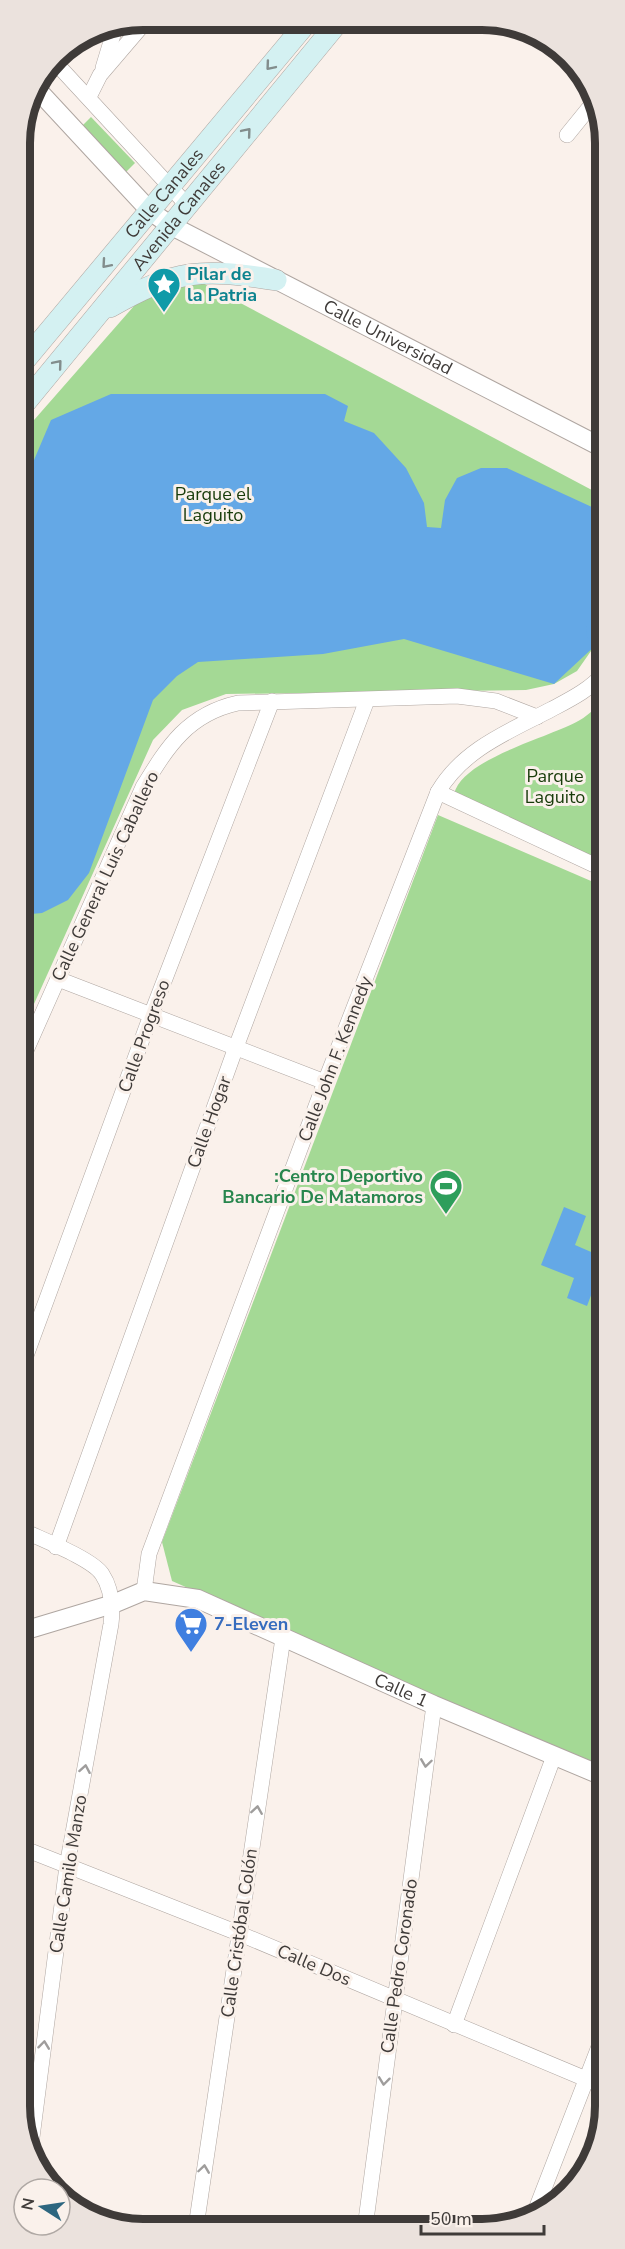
<svg xmlns="http://www.w3.org/2000/svg" width="625" height="2249" viewBox="0 0 625 2249" font-family="'Nunito Sans',sans-serif">
	<rect width="100%" height="100%" fill="#faf1eb"/>
	<g fill="#a4d995">
		<path d="M91,117L135,163L125,173L80,128Z"/>
		<path d="M199,281L605,497V631L577,671L554,684L526,690L226,694L182,710L153,740L20,1035V436L141,298Z"/>
		<path d="M605,699V863L454,794C463,758 549,738 580,720C589,715 597,706 605,699Z"/>
		<path d="M438,815L605,887V1770L172,1581L162,1542Z"/>
	</g>
	<g fill="#64a8e6">
		<path d="M111,394H325L348,406L344,421L374,433L406,468L424,503L427,527L441,528L445,500L457,478L481,468H507L605,513V623L598,643L554,684L404,639L323,654L198,662L177,676L153,700L89,873L68,900L42,913L20,915V493L51,420Z"/>
		<path d="M564,1207L586,1216L575,1245L605,1258L587,1306L567,1298L574,1278L541,1265Z"/>
	</g>
	<g fill="none" stroke-linecap="round" stroke-linejoin="round">
		<path stroke="#64a8e6" stroke-width="30" d="M601,631L605,632"/>
		<defs>
			<g id="minor">
				<path d="M53,60L187,205"/>
				<path d="M103,68L116,25"/>
				<path d="M89,97L100,75L147,20"/>
				<path d="M567,135L593,103"/>
				<path d="M438,792L605,870"/>
				<path d="M58,979L325,1082"/>
				<path d="M20,1064L143,787C168,746 188,714 238,703L457,696L496,701L537,717"/>
				<path d="M20,1372L151,1015L272,701"/>
				<path d="M20,1529C40,1539 91,1558 102,1574C112,1589 113,1607 111,1624L67,1866L31,2145"/>
				<path d="M56,1547L236,1047L367,700"/>
				<path d="M144,1591L149,1554L325,1082L438,792C463,749 510,731 552,709C571,699 591,689 605,672"/>
				<path d="M20,1847L238,1933L605,2087"/>
				<path d="M454,2025L554,1756"/>
				<path d="M533,2217L605,2031"/>
				<path d="M196,2227L283,1638"/>
				<path d="M365,2228L434,1705"/>
			</g>
			<g id="tertiary">
				<path id="s1" d="M34,86L150,211L170,225L605,449"/>
				<path id="s2" d="M20,1632L113,1604L144,1591L198,1599L434,1705L605,1777"/>
			</g>
			<g id="secondary">
				<path d="M110,307C176,269 202,268 276,280"/>
				<path id="s3" d="M20,366L308,21"/>
				<path id="s4" d="M20,409L339,21"/>
			</g>
		</defs>
		<use href="#minor" stroke="#afa6a1" stroke-width="16"/>
		<use href="#tertiary" stroke="#afa6a1" stroke-width="20"/>
		<use href="#secondary" stroke="#afa6a1" stroke-width="22"/>
		<use href="#minor" stroke="#fff" stroke-width="15"/>
		<use href="#tertiary" stroke="#fff" stroke-width="18"/>
		<use href="#secondary" stroke="#d4f1f2" stroke-width="21"/>
	</g>
	<defs><path id="oneway-chevron" d="M-2-3.5L2.5 0L-2 3.5" fill="none" stroke-width="1.6" stroke-linecap="round" stroke-linejoin="round" transform="scale(1.5)"/></defs>
	<g stroke="#828d8c">
		<use href="#oneway-chevron" transform="translate(270 66) rotate(130)"/>
		<use href="#oneway-chevron" transform="translate(247 132) rotate(-50)"/>
		<use href="#oneway-chevron" transform="translate(106 264) rotate(131)"/>
		<use href="#oneway-chevron" transform="translate(58 364) rotate(-50)"/>
	</g>
	<g stroke="#9f9d9c">
		<use href="#oneway-chevron" transform="translate(426 1763) rotate(98)"/>
		<use href="#oneway-chevron" transform="translate(85 1769) rotate(-80)"/>
		<use href="#oneway-chevron" transform="translate(257 1810) rotate(-81)"/>
		<use href="#oneway-chevron" transform="translate(44 2045) rotate(-83)"/>
		<use href="#oneway-chevron" transform="translate(384 2081) rotate(97)"/>
		<use href="#oneway-chevron" transform="translate(204 2169) rotate(-82)"/>
	</g>
	<defs>
		<symbol id="sight-pin" viewBox="-11 -11 22 30"><path d="M0 17L-7.5 6A9.5 9.5 0 1 1 7.5 6Z" fill="#0f9aa8" stroke="#faf1eb"/><path d="M0-6L1.8-2.2L6-1.7L2.9 1.2L3.7 5.4L0 3.3L-3.7 5.4L-2.9 1.2L-6-1.7L-1.8-2.2Z" fill="#fff"/></symbol>
		<symbol id="stadium-pin" viewBox="-11 -11 22 30"><path d="M0 17L-7.5 6A9.5 9.5 0 1 1 7.5 6Z" fill="#2e9e5b" stroke="#faf1eb"/><path d="M0-5a6.5 5 0 1 0 0 10a6.5 5 0 1 0 0-10ZM-3.5-1.8h7v3.6h-7Z" fill="#fff"/></symbol>
		<symbol id="supermarket-pin" viewBox="-11 -11 22 30"><path d="M0 17L-7.5 6A9.5 9.5 0 1 1 7.5 6Z" fill="#3f7fe0" stroke="#faf1eb"/><path d="M-6-5.5h2.5l.6 2H6L4.5 2H-2.5L-4.4-4H-6ZM-1.5 3.2a1.3 1.3 0 1 0 .1 0ZM3 3.2a1.3 1.3 0 1 0 .1 0Z" fill="#fff"/></symbol>
	</defs>
	<g fill-rule="evenodd">
		<use href="#sight-pin" x="145" y="265" width="38" height="52"/>
		<use href="#stadium-pin" x="427" y="1167" width="38" height="52"/>
		<use href="#supermarket-pin" x="172" y="1605" width="38" height="52"/>
	</g>
	<g text-anchor="middle" stroke-width="6" stroke-linejoin="round" paint-order="stroke">
		<g font-size="18" fill="#3f3b39" stroke="#faf1eb">
			<text dy="6" stroke="none"><textPath href="#s3" startOffset="225">Calle Canales</textPath></text>
			<text dy="6" stroke="none"><textPath href="#s4" startOffset="250">Avenida Canales</textPath></text>
			<text dy="6" stroke="none"><textPath href="#s1" startOffset="440">Calle Universidad</textPath></text>
			<text transform="translate(105 876) rotate(-65)" y="6">Calle General Luis Caballero</text>
			<text transform="translate(144 1036) rotate(-70)" y="6">Calle Progreso</text>
			<text transform="translate(335 1059) rotate(-69)" y="6">Calle John F. Kennedy</text>
			<text transform="translate(209 1122) rotate(-70)" y="6">Calle Hogar</text>
			<text dy="6" stroke="none"><textPath href="#s2" startOffset="408">Calle 1</textPath></text>
			<text transform="translate(68 1874) rotate(-81)" y="6">Calle Camilo Manzo</text>
			<text transform="translate(239 1933) rotate(-82)" y="6">Calle Cristóbal Colón</text>
			<text transform="translate(314 1965) rotate(23)" y="6">Calle Dos</text>
			<text transform="translate(399 1966) rotate(-82)" y="6">Calle Pedro Coronado</text>
		</g>
		<g font-size="18" font-weight="bold" fill="#0d838f" stroke="#faf1eb" text-anchor="start">
			<text x="187" y="280">Pilar de<tspan x="187" dy="21">la Patria</tspan></text>
		</g>
		<g font-size="18" fill="#173b09" stroke="#faf1eb">
			<text x="213" y="500">Parque el<tspan x="213" dy="21">Laguito</tspan></text>
			<text x="555" y="782">Parque<tspan x="555" dy="21">Laguito</tspan></text>
		</g>
		<g font-size="18" font-weight="bold" fill="#27864d" stroke="#faf1eb" text-anchor="end">
			<text x="423" y="1182">:Centro Deportivo<tspan x="423" dy="21">Bancario De Matamoros</tspan></text>
		</g>
		<g font-size="18" font-weight="bold" fill="#366cbe" stroke="#faf1eb" text-anchor="start">
			<text x="214" y="1630">7-Eleven</text>
		</g>
	</g>
	<path d="M0 0H625V2249H0ZM143 30H482A113 113 0 0 1 595 143V2106A113 113 0 0 1 482 2219H143A113 113 0 0 1 30 2106V143A113 113 0 0 1 143 30Z" fill="#ebe2dd" fill-rule="evenodd"/>
	<path fill="none" stroke="#3f3b39" stroke-width="8" d="M143 30H482A113 113 0 0 1 595 143V2106A113 113 0 0 1 482 2219H143A113 113 0 0 1 30 2106V143A113 113 0 0 1 143 30Z"/>
	<g transform="translate(42 2207) rotate(282)"><circle r="28" fill="#faf1eb" stroke="#afa8a4" stroke-width="1.5"/>
	<path d="M0-4.5L10 22L0 15L-10 22Z" fill="#2d667f"/>
	<text y="-9" font-size="16" font-weight="bold" text-anchor="middle" fill="#3f3b39">N</text>
	</g>
	<path d="M421 2225v9h123v-9" fill="none" stroke="#3f3b39" stroke-width="3"/>
	<text x="430" y="2225" font-size="18" fill="#3f3b39" stroke="#faf1eb" stroke-width="4.5" paint-order="stroke">50 m</text>
</svg>
